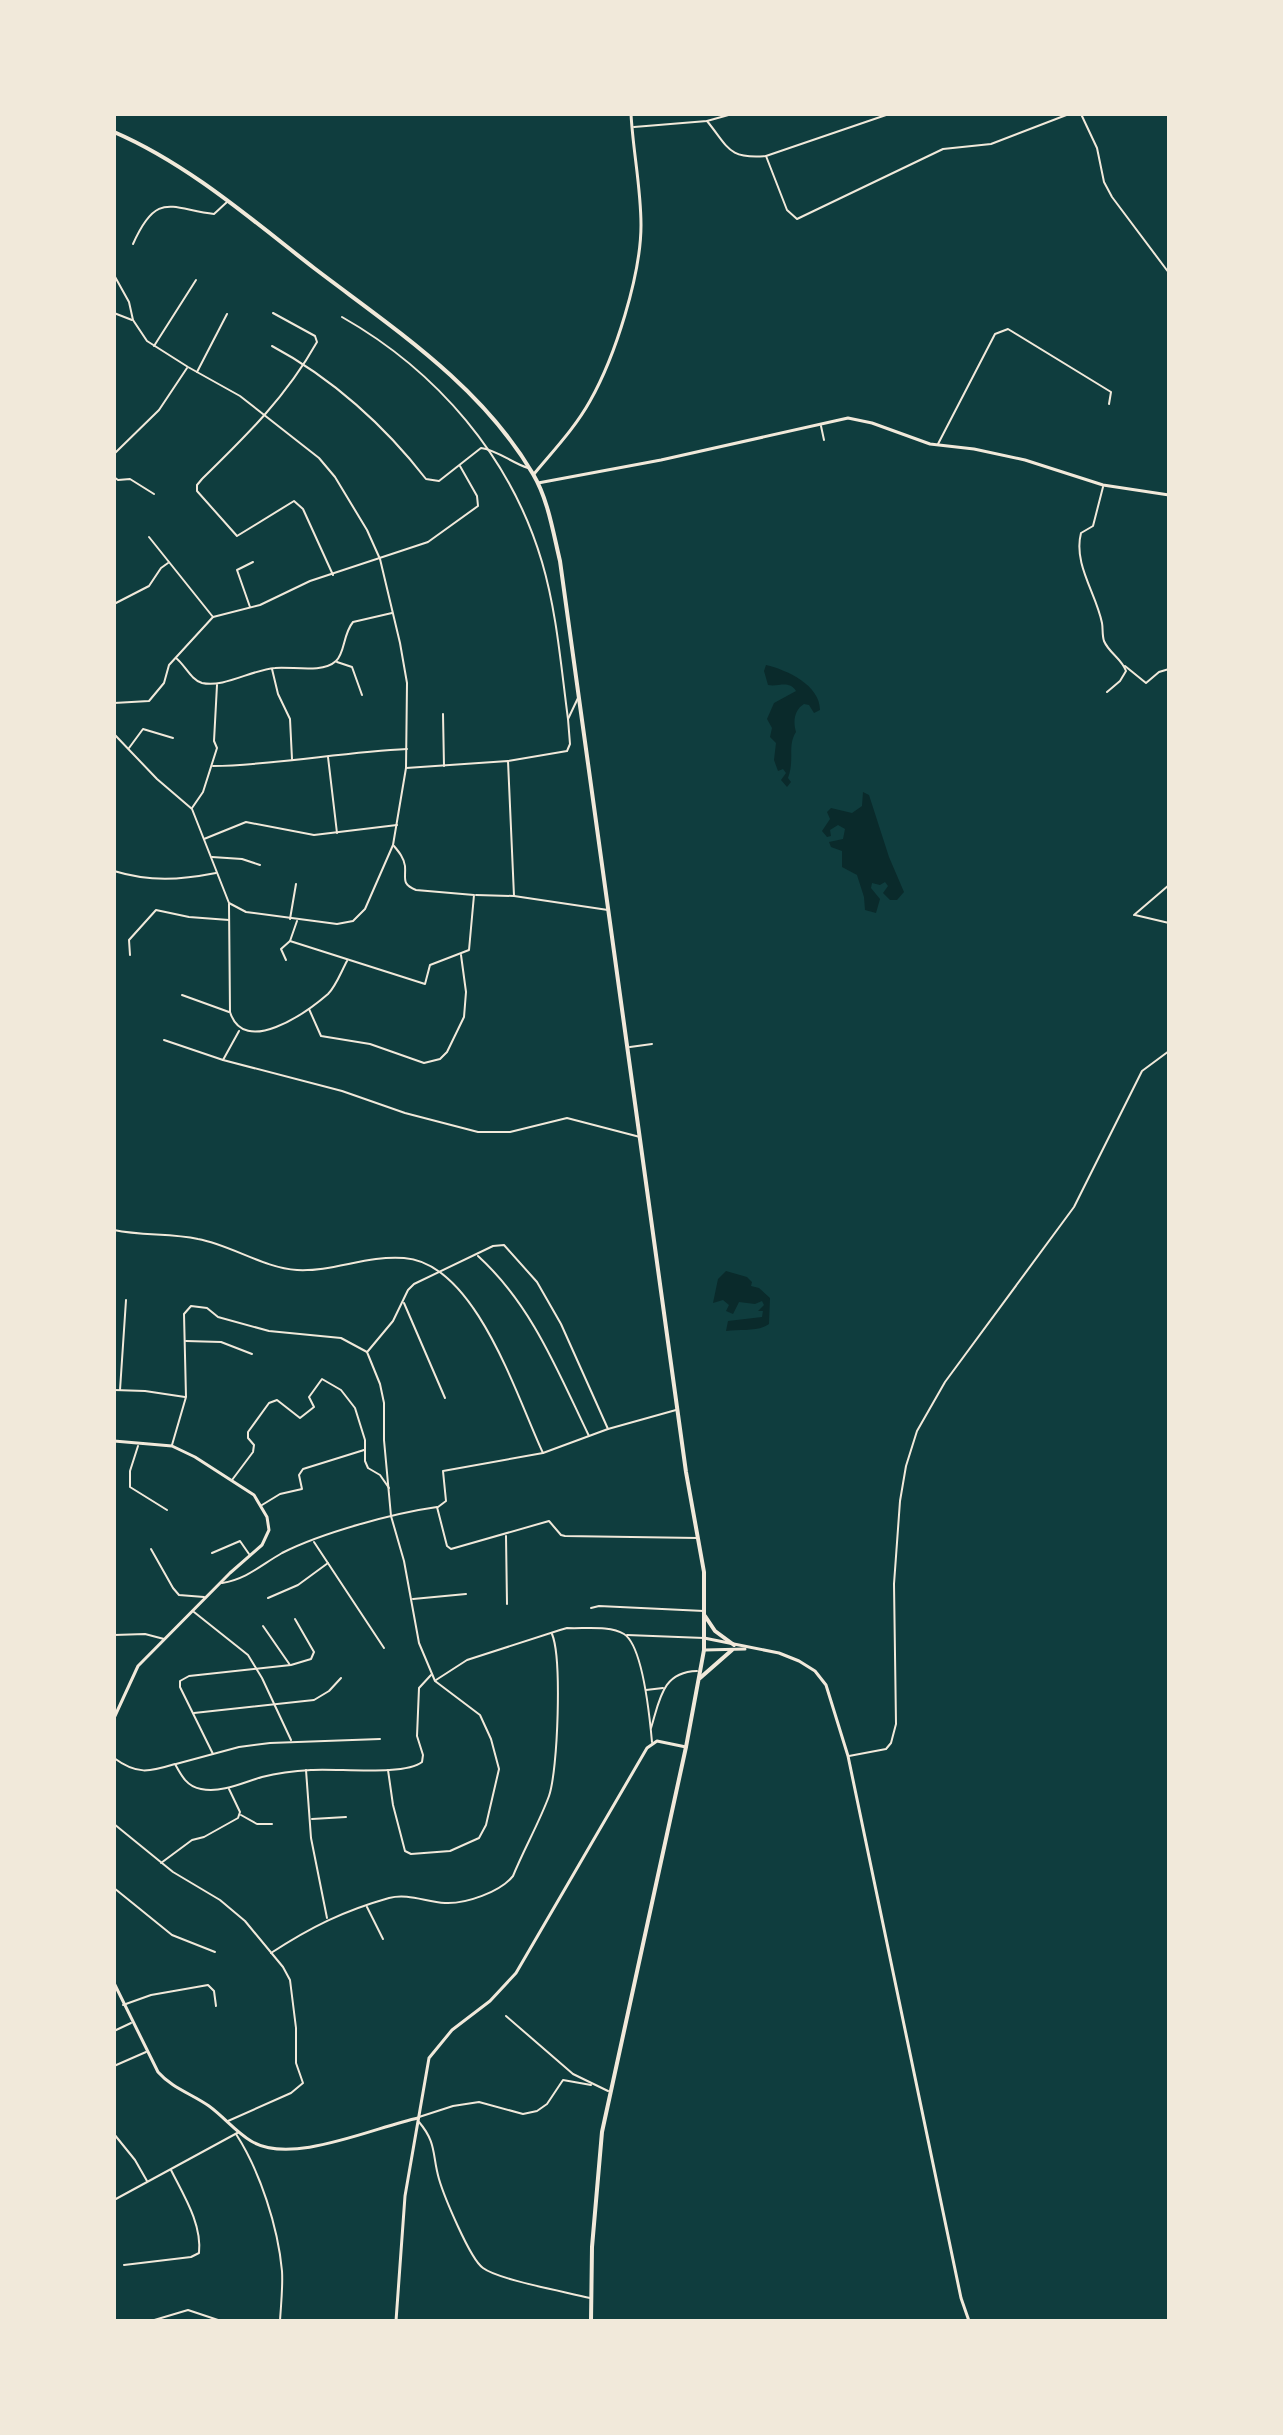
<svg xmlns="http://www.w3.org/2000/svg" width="1283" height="2435" viewBox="0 0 1283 2435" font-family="Spectral,serif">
	<rect width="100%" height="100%" fill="#0f3d3e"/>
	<g fill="#0a2a2b">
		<path d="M766,665C787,670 820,685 820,710L814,713L809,705L804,704C794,710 793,722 796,732C787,746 795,759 788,778L791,782L787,787L781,780L786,773L783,769L778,771L774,760L776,743L770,737L772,728L767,719L774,703L796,691C789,680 779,687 768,685L764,671Z"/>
		<path d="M863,792L869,795L889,857L904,892L897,900H890L883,893L888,886L885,882L880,885L872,883L871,888L880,899L876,913L865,910L864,897L857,875L842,867V851L831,847L829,842L843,839L845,829L838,825L830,830L831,836L827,837L822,831L830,819L827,812L831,808L852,813L862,806Z"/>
		<path d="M726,1271L747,1277L752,1282L751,1286L759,1288L770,1298L769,1324C758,1332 741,1329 726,1331L728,1321L762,1317L763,1311H758L764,1305L762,1301L755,1304L739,1302L733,1314L726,1311L729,1305L723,1300L713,1303L718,1279Z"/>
	</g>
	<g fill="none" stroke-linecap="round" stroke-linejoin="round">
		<g stroke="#f1e9da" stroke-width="2">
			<path d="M1081,114L1097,148L1104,182L1112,197L1169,273"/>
			<path d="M707,121C729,148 728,159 766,156L889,114"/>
			<path d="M634,127L707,121L732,114"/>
			<path d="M766,156L787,210L797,219L943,149L991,144L1069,114"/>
			<path d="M114,222H115"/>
			<path d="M133,244C157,190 171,209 214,214L227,202"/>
			<path d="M114,275L129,302L133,320L147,341L188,367L240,396L319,458L335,477L367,530L380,559L400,643L407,683L406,768L393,845L365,909L353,921L337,924L246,912L229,903L192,809L157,779L114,734"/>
			<path d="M114,313L132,320"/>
			<path d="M273,313L315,336L317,342C286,397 247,435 202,479L197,485V491L237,536L294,501L303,509L333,575"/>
			<path d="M342,317C437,371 511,457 542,562C557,613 561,667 568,719"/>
			<path d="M154,346L196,280"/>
			<path d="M272,346C332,378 385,426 426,479L439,481L481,448C497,450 512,463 528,468"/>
			<path d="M197,372L227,314"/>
			<path d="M821,426L824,440"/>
			<path d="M938,444L995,334L1008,329L1111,392L1109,404"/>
			<path d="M114,454L159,410L187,368"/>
			<path d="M114,477L118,480L130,479L154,494"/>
			<path d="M1103,487L1093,526L1081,533C1073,564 1096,593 1102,623C1103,628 1102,635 1104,641C1109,653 1122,659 1126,671L1120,681L1107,692"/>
			<path d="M114,604L149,586L161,568L168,563"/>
			<path d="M250,607L237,570L253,562"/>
			<path d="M213,617L260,605L310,581L428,542L478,506L477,496L460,466"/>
			<path d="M176,658C185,665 191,680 202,683C224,688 251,670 275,668C291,666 322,674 336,661C345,653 343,634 353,622L392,613"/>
			<path d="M337,662L352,667L362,695"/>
			<path d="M1125,666L1146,683L1159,672L1169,669"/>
			<path d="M272,669L278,694L290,719L292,759"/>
			<path d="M114,703L149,701L164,683L169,665L213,617L149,537"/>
			<path d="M443,714L444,766"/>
			<path d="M129,748L143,729L173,738"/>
			<path d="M328,757L337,833"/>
			<path d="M508,761L567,751L570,744L568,719L578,698"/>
			<path d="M213,766C278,765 342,752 407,749"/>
			<path d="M406,768L508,761L514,896"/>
			<path d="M192,808L203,792L217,748L214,741L217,685"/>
			<path d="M204,839L246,822L314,835L397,825"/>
			<path d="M212,857L242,859L260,865"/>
			<path d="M114,871C150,882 180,880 216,873"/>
			<path d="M476,895L514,896L608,910"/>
			<path d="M229,904L230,1012C244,1057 306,1013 328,994C336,986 341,972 347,961"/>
			<path d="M1134,915L1169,885"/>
			<path d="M1135,915L1169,923"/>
			<path d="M290,919L296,884"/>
			<path d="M290,941L425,984L430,965L469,950L474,895L416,890C401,884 406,879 405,866C404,858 399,852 394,846"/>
			<path d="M130,955L129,940L156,910L189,917L229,920"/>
			<path d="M286,960L281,949L290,941L297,921"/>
			<path d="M182,995L229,1012"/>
			<path d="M309,1009L321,1036L370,1044L424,1063L440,1059L447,1052L464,1017L466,992L461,955"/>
			<path d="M164,1040L223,1060L342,1091L405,1113L478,1132H510L567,1118L640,1137"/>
			<path d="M630,1047L652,1044"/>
			<path d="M223,1060L239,1031"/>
			<path d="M114,1230C142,1236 171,1233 198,1239C231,1245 264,1268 297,1270C333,1272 367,1255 404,1258C476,1263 517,1398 543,1453"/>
			<path d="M478,1256C532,1305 558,1372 589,1436"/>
			<path d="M404,1303L445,1398"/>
			<path d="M186,1341L221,1342L252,1354"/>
			<path d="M368,1351L393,1321L408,1290L414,1284L493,1246L504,1245L537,1282L561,1324L608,1429"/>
			<path d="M367,1352L380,1384L384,1403V1440L391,1516L404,1561L419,1643L435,1681L480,1715L491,1739L499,1769L486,1825L479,1838L450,1851L411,1854L405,1851L393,1805L388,1770"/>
			<path d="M114,1390L145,1391L185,1397"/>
			<path d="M120,1390L126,1300"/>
			<path d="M172,1445L186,1397L184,1314L191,1306L207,1308L218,1317L269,1331L341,1338L367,1352"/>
			<path d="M138,1446L130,1471V1487L167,1510"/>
			<path d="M232,1480L253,1452L254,1445L248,1438V1432L269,1403L277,1400L300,1418L314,1407L309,1397L322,1379L341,1390L355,1408L365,1440V1461L368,1468L380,1475L389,1488"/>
			<path d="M262,1505L280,1494L302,1489L299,1475L303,1469L364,1450"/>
			<path d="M438,1507L446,1501L443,1471L543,1453L608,1429L676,1410"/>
			<path d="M506,1536L507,1604"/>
			<path d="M314,1542L384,1648"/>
			<path d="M151,1549L173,1588L179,1595L204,1597"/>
			<path d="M212,1553L240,1541L249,1554"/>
			<path d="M222,1583C247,1579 261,1565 282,1553C321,1533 394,1513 437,1507L447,1546L451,1549L549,1521L561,1535L565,1536L698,1538"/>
			<path d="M268,1598L298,1585L328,1563"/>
			<path d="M413,1599L466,1594"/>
			<path d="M591,1608L599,1606L704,1611"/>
			<path d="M194,1612L248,1655L262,1678L291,1740"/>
			<path d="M263,1626L290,1665"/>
			<path d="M114,1635L145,1634L164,1639"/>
			<path d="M627,1635L704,1638"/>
			<path d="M436,1680L467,1660L560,1630L567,1628C583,1629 610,1625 624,1634C643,1646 650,1720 652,1742"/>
			<path d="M646,1690L663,1688"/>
			<path d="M194,1713L314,1700L329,1691L341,1678"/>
			<path d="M651,1728C660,1699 662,1672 697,1671"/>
			<path d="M213,1754L180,1687V1681L189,1676L291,1665L311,1659L314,1652L295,1619"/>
			<path d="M849,1756L886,1749L891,1743L896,1724L894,1584L900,1501L906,1466L917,1431L945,1382L1074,1207L1142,1071L1169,1051"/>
			<path d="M114,1758C137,1775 149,1772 175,1764C181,1775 187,1787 201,1789C222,1793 242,1783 262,1777C278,1773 294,1771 311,1770C336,1768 405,1776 422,1762L423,1755L417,1736L419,1688L431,1675"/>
			<path d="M176,1764L239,1747L270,1743L380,1739"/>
			<path d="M306,1770L311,1838L327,1918"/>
			<path d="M241,1815L257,1824H272"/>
			<path d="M312,1819L346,1817"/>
			<path d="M114,1824L173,1872L220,1900L245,1921L283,1967L290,1980L296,2028V2063L303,2083L291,2093L228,2121"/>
			<path d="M161,1863L192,1840L204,1837L238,1818L240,1812L229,1789"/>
			<path d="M114,1888L172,1935L215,1952"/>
			<path d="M367,1907L383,1939"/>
			<path d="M271,1953C311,1927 343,1911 389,1898C408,1893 426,1902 445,1903C466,1904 500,1892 513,1876C524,1849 539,1823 549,1796C558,1770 562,1658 552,1634"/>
			<path d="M123,2005L151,1995L208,1985L214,1991L216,2006"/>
			<path d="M506,2016L573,2074L608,2091"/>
			<path d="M114,2031L131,2023"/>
			<path d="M114,2066L146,2052"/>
			<path d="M419,2117L453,2106L479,2102L523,2114L537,2111L547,2104L563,2080L591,2085"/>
			<path d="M419,2122C437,2143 432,2155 439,2179C444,2196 470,2259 483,2268C499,2280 567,2292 590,2298"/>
			<path d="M114,2134L135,2160L147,2181"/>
			<path d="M236,2134C260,2171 278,2227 282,2271C283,2287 281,2304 280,2321"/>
			<path d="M114,2200L239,2132"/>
			<path d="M124,2265L191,2257L199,2253C202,2224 184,2196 171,2170"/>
			<path d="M151,2321L188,2310L221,2321"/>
		</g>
		<g stroke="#f1e9da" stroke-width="3">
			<path d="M534,474C553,451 575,428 590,401C615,357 641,275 641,225C641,188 633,151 631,114"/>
			<path d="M538,483L661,460L848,418L872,423L930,444L974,449L1025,460L1103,485L1169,495"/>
			<path d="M114,1441L172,1446L195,1457L254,1495L267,1517L269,1530L262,1545L230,1573L138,1666L114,1718"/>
			<path d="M114,1983L158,2072C172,2088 192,2094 209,2106C224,2117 236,2132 251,2141C291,2166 375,2127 418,2118"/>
			<path d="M396,2321L405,2196L429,2058L452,2030L490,2001L516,1973L647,1748L657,1741L686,1747"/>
		</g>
		<g stroke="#f1e9da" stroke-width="3">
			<path d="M704,1638L779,1653L799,1661L815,1671L826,1685L848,1756L961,2298L969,2321"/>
			<path d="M705,1650L745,1649"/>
		</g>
		<g stroke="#f1e9da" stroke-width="4">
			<path d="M114,132C188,164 251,219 314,268C394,329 481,385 533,474C548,499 553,532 560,561L686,1472L704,1572V1650L686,1747L602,2132L592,2247L591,2321"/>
			<path d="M705,1616L715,1631L734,1645"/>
			<path d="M700,1678L732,1650"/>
		</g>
	</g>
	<rect width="1283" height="2435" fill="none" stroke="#f1e9da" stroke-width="232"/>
</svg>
